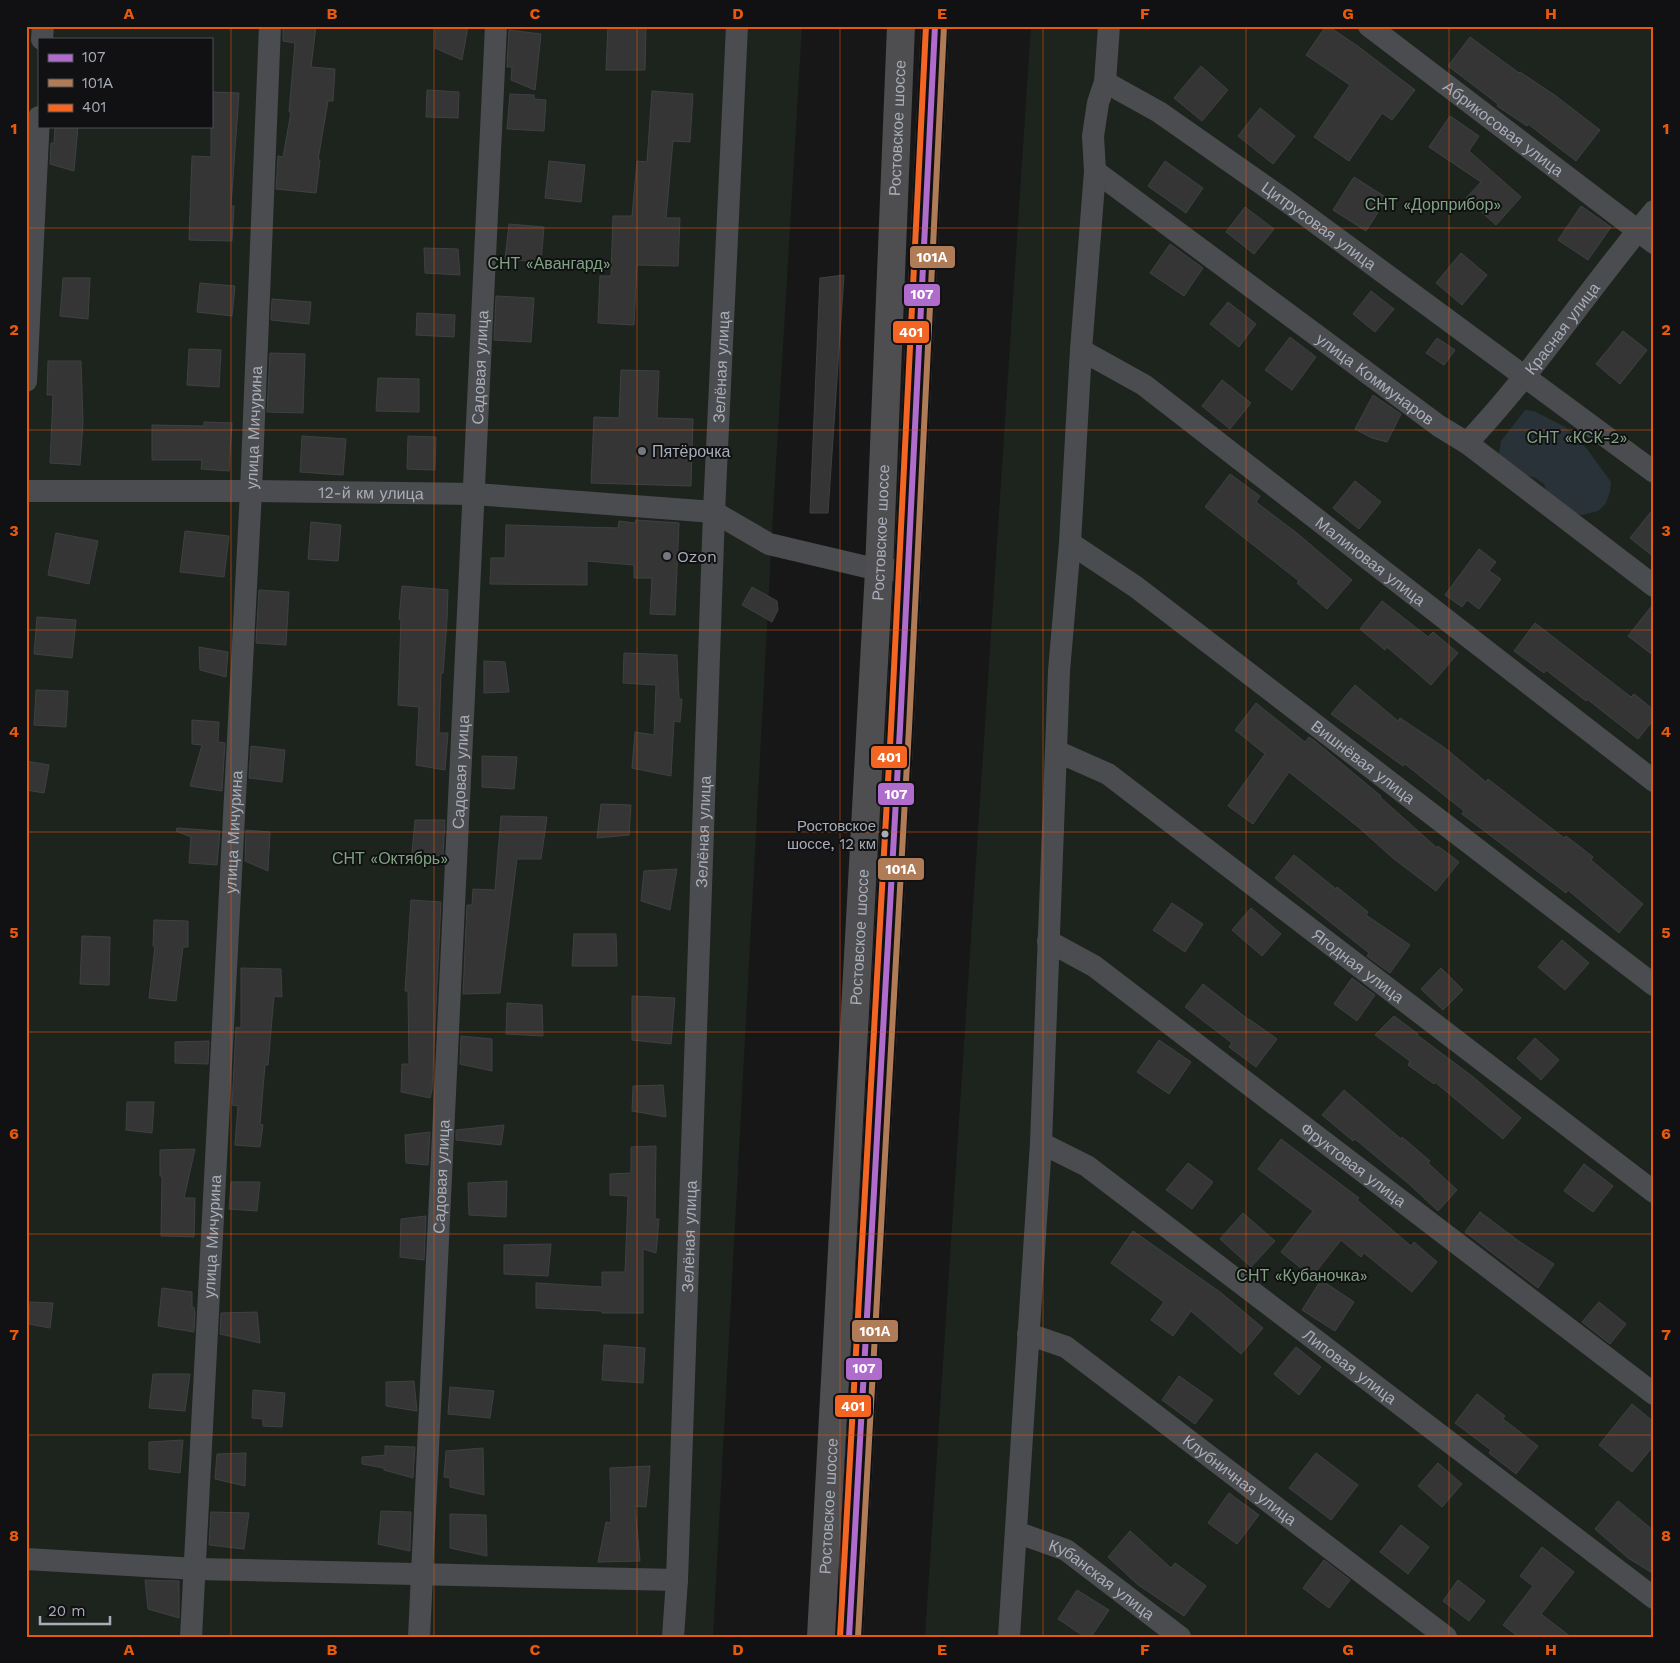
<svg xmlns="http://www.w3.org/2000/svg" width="1680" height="1663" viewBox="0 0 1680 1663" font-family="'Work Sans',sans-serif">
	<rect width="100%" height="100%" fill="#171717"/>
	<g fill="#1d241e" fill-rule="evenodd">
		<path d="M26,26H802L773,514L713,1637H26ZM39,39H211V126H39Z"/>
		<path d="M1031,26H1654V1637H925Z"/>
	</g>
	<path fill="#2a3239" d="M1525,410L1534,411L1565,427L1587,449L1611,482L1610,492L1606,503L1598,511L1582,515L1567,512L1548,497L1544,484L1535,478L1522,474L1507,463L1499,453L1501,441Z"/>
	<g fill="#353536" stroke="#3f4043">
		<path d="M283,26H316L311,67L335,69L333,101H328L318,160H320L316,193L276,189L278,156L283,157L291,112H289L295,43L283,41Z"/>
		<path d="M436,26H468L462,60L435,48Z"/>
		<path d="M608,26H646L645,70H606Z"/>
		<path d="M1326,26H1328L1359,47L1415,90L1392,120L1382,113L1349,161L1314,137L1350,85L1306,55Z"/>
		<path d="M509,30L541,34L535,90L511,80L512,67H507Z"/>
		<path d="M1470,37L1519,73L1520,72L1556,96L1600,130L1576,161L1528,124L1527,126L1497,106L1498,104L1448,66Z"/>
		<path d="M1201,66L1228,90L1202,121L1174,98Z"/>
		<path d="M427,90L459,92L458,118L426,117Z"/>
		<path d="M652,91L693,94L690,142L673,141L666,218H680L678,266L637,265L634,325L598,323L600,276H611L613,216H632L637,161L647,162Z"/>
		<path d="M211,92L239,93L231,206H234L232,241L189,240L192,156L211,157Z"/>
		<path d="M510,94L534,95V99L546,100L544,131L507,129Z"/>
		<path d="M1260,108L1295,136L1273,164L1238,136Z"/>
		<path d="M1450,116L1479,136L1469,151L1521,197L1496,225L1466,198L1481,182L1429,147Z"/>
		<path d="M55,126H78L74,171L50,164L51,143H54Z"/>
		<path d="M549,161L585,165L581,202L545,198Z"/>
		<path d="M1165,161L1203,188L1186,213L1148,186Z"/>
		<path d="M1354,177L1387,198L1366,231L1333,210Z"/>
		<path d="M1581,206L1611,227L1588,260L1558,240Z"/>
		<path d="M1245,207L1274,229L1254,254L1226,232Z"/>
		<path d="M509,224L544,227L541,262L505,259Z"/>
		<path d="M1170,244L1203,268L1184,296L1150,273Z"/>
		<path d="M424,248L458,249L460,275L425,273Z"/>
		<path d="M1461,253L1487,275L1462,305L1436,283Z"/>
		<path d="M844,275L828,513H810L820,278Z"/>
		<path d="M63,278H90L88,319L60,316Z"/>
		<path d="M200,283L235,286L232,316L197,312Z"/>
		<path d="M1371,291L1394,309L1375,332L1353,314Z"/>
		<path d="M496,296L534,298L531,342L494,340Z"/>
		<path d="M272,299L311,302L309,324L271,320Z"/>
		<path d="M1228,302L1256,324L1239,347L1210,324Z"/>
		<path d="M417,313L455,315L454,337L416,335Z"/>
		<path d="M1623,331L1647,350L1620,384L1596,364Z"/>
		<path d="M1290,337L1316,357L1292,390L1265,370Z"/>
		<path d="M1437,338L1455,350L1444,365L1426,353Z"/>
		<path d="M189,349L221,350L219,387L187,385Z"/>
		<path d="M270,353L305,354L303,413L267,412Z"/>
		<path d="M48,361H81L83,423L80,465L50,463L53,395H47Z"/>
		<path d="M621,370L659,371L657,418L693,419L691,486L591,483L594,417L619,418Z"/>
		<path d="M378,378L419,379V412L376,411Z"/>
		<path d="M1222,380L1251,403L1230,429L1202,406Z"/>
		<path d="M1373,395L1401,414L1387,442L1372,438L1355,429Z"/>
		<path d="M204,422L232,423L229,471L201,469L202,460H152V425L204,426Z"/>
		<path d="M302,436L346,439L343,475L300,472Z"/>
		<path d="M408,436L436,437L435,470L407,469Z"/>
		<path d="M1230,474L1260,496L1256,502L1298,534L1352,580L1327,609L1297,583L1299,581L1205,507Z"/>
		<path d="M1355,481L1381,502L1359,529L1333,508Z"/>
		<path d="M1654,508V557L1630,538Z"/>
		<path d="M636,520L679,523L675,615L650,614L652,578H634V565L587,561V585L490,584L491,558H505L506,525L618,528L619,521L635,523Z"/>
		<path d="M311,522L341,525L338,561L308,559Z"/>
		<path d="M185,531L229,536L224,577L180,572Z"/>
		<path d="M56,533L98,541L89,584L48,575Z"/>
		<path d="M1479,549L1496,562L1489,571L1501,579L1479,609L1467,600L1462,607L1445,595Z"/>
		<path d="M402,586L448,590L447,620L443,673H441L439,733H448L445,770L416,765L419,707L398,705L401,620L399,619Z"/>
		<path d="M752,587L777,601L778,610L772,622L742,605Z"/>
		<path d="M259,590L289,592L286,645L256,643Z"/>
		<path d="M1382,601L1428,637L1433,632L1458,653L1431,685L1387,647L1385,650L1360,629Z"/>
		<path d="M1654,603V656L1628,636Z"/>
		<path d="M37,617L76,620L72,658L34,654Z"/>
		<path d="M1535,623L1631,697L1634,694L1654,710V719L1638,739L1587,699L1586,701L1546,670L1544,673L1514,651Z"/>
		<path d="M199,647L228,652L226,677L200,670Z"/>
		<path d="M624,653L677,655L679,699H682L680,722L674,721L671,776L632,768L635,732L654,735L656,685L623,683Z"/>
		<path d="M484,661L505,662L509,692L484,693Z"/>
		<path d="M1355,685L1398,721L1400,718L1445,748L1486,782L1488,779L1564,838L1566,836L1593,857L1591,860L1643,904L1619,933L1568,890L1566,893L1462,814L1464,811L1405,764L1403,766L1331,714Z"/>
		<path d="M36,690L68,691L66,727L34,725Z"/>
		<path d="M1256,703L1305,742L1309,737L1316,742L1381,796L1380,797L1437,848L1438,846L1459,862L1436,891L1394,859L1357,826L1289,772L1253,824L1228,806L1265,754L1235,730Z"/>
		<path d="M192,720L219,722L218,742L225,743L222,791L190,786L202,745L192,744Z"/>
		<path d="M251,746L285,750L282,782L249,778Z"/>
		<path d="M482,756L517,757L514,789L482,787Z"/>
		<path d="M26,761L49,765L44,793L26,790Z"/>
		<path d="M601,804L631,805L629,835L597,838Z"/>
		<path d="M501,816L547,817L541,859H517L500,993L463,994L467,905H472L473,889L495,890Z"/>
		<path d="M415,820H445L443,856L412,853Z"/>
		<path d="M177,828L220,831L217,865L189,863L191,837L176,831Z"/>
		<path d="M246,830L270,832L268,871L245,861Z"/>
		<path d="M1294,855L1336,889L1337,887L1368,912L1366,915L1410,945L1390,973L1367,956L1369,953L1275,878Z"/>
		<path d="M677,869L670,910L641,901L644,871Z"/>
		<path d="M411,900L441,902L432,1090L430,1098L401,1092L402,1064H409L408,991H405Z"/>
		<path d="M1172,903L1203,924L1185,952L1153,930Z"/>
		<path d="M1251,908L1281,934L1262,956L1232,930Z"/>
		<path d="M154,920L188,921V947H183L176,1001L149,998L155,946H153Z"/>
		<path d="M574,934H616L617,966H572Z"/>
		<path d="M82,936L110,937L109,985L80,984Z"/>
		<path d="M1562,940L1589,963L1565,990L1538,967Z"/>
		<path d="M241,968L281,969L282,997L274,996L268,1065H265L260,1124L263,1125L260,1147L235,1145L238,1106L232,1105L236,1027L241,1028Z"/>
		<path d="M1441,968L1463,990L1443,1010L1421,989Z"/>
		<path d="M1352,978L1375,995L1357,1021L1334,1004Z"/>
		<path d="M1203,984L1249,1020V1019L1277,1039L1256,1067L1229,1047L1232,1043L1185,1007Z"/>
		<path d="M632,996L675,998L671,1044L632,1040Z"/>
		<path d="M507,1003L542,1005L543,1036L506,1034Z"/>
		<path d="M1394,1016L1418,1034L1417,1035L1472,1076L1521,1118L1503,1139L1435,1082L1434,1084L1408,1065L1410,1061L1375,1035Z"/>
		<path d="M461,1036L492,1039V1071L460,1064Z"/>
		<path d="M1535,1038L1559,1060L1541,1080L1517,1058Z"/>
		<path d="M1159,1040L1191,1062L1169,1094L1137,1072Z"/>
		<path d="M209,1041L208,1064L175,1063V1042Z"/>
		<path d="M663,1085L666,1117L632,1111L633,1086Z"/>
		<path d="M1344,1090L1401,1139L1402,1137L1430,1161L1428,1163L1457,1190L1438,1211L1409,1184L1355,1139L1353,1141L1322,1115Z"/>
		<path d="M127,1102H154L152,1133L126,1130Z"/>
		<path d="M504,1125L501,1145L456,1140V1130Z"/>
		<path d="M430,1132L428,1165L406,1163L405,1135Z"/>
		<path d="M1281,1139L1359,1198L1357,1200L1411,1246L1414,1242L1437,1262L1412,1292L1364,1253L1361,1257L1341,1240L1312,1277L1281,1252L1313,1211L1258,1169Z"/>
		<path d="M656,1146L655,1219H659L656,1253L643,1249V1313H602V1311L536,1308V1283L602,1287V1272H625L628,1196L610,1195V1174L631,1173V1147Z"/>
		<path d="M195,1149L184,1198H195L194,1237L161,1236L162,1176H160V1150Z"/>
		<path d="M1188,1163L1213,1182L1192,1209L1166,1190Z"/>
		<path d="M1584,1164L1613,1186L1593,1212L1564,1191Z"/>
		<path d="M507,1181L506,1217L469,1215L468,1183Z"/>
		<path d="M231,1182H260L257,1211L229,1209Z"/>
		<path d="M1480,1212L1520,1242L1554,1264L1538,1288L1465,1232Z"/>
		<path d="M1243,1213L1275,1241L1251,1267L1220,1239Z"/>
		<path d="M426,1216L424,1260L400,1257L401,1219Z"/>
		<path d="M1133,1231L1220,1292L1263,1328L1241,1354L1191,1311L1173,1336L1151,1320L1164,1302L1111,1263Z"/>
		<path d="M551,1244L548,1276L504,1274V1245Z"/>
		<path d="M1321,1280L1354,1302L1335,1331L1302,1310Z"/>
		<path d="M162,1288L192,1292V1307H194L195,1313L194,1332L158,1326Z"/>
		<path d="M30,1302L53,1303L50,1328L29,1324Z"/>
		<path d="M1599,1302L1626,1324L1610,1344L1582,1322Z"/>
		<path d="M257,1312L260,1343L220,1334L221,1313Z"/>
		<path d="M604,1345L645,1348L643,1383L602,1380Z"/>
		<path d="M1296,1347L1321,1367L1299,1395L1274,1374Z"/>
		<path d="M153,1374H190L185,1411L149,1408Z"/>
		<path d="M1179,1376L1213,1400L1195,1424L1162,1400Z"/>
		<path d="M414,1381L417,1411L386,1406V1382Z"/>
		<path d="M450,1387L494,1391L490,1418L448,1414Z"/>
		<path d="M253,1390L285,1393L282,1427L263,1426V1419L252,1418Z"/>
		<path d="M1477,1394L1505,1416L1503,1419L1538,1446L1516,1474L1489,1453L1491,1450L1455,1423Z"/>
		<path d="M1632,1404L1654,1422V1445L1632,1472L1599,1445Z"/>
		<path d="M183,1440L180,1473L149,1469V1442Z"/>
		<path d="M385,1446L415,1447L413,1478L384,1470V1468L362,1464V1457L385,1455Z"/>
		<path d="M483,1448L484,1495L450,1487V1478L444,1477L446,1451Z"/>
		<path d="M246,1453L245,1486L215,1479L217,1454Z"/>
		<path d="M1316,1453L1358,1485L1331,1520L1289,1488Z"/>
		<path d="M1438,1463L1462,1484L1442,1507L1418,1486Z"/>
		<path d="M650,1466L646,1507L635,1506L640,1561L598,1562L606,1522L611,1523L610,1468Z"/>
		<path d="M1229,1493L1259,1515L1237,1544L1208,1523Z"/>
		<path d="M1618,1501L1654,1531V1574L1628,1558L1595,1529Z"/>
		<path d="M381,1511L411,1512L410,1551L378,1544Z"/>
		<path d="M211,1512L249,1513L244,1549L209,1545Z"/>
		<path d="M450,1514L486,1515L487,1556L450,1548Z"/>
		<path d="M1401,1525L1429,1547L1408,1574L1380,1552Z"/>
		<path d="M1130,1531L1171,1568L1175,1563L1206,1586L1184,1616L1137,1584L1108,1557Z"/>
		<path d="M1542,1547L1574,1572L1541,1614L1571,1637H1519L1503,1625L1533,1586L1520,1576Z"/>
		<path d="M1324,1560L1350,1580L1329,1608L1303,1588Z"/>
		<path d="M145,1580L179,1581V1618L148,1609Z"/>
		<path d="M1458,1580L1485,1601L1469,1621L1443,1601Z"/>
		<path d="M1077,1590L1109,1610L1091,1637H1085L1058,1619Z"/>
	</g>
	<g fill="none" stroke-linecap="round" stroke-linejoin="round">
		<g stroke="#4b4c50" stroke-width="22">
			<path id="s1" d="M1369,26L1654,243"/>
			<path d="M42,39L43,26"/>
			<path id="s2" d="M1105,82L1159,112L1289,203L1654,472"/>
			<path id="s3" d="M1095,171L1439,426L1467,443L1654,586"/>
			<path id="s4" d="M1081,350L1144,385L1654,781"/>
			<path d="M26,381L39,117"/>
			<path id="s5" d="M1467,443C1535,371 1590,287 1654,211"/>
			<path id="s6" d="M26,491H251L475,494L714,512L769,544L879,570H907"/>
			<path id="s7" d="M1070,543L1136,587L1654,985"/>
			<path id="s8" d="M1056,751L1108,774L1654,1192"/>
			<path id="s9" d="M1048,941L1094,966L1654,1394"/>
			<path id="s10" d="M1041,1143L1087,1166L1654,1598"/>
			<path id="s11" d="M1028,1334L1066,1347L1446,1637"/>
			<path id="s12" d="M1016,1532L1066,1550L1180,1637"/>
			<path d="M26,1559L196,1569L677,1580"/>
			<path id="s13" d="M191,1637L251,491L270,26"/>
			<path id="s14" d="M419,1637L496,26"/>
			<path id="s15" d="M673,1637L677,1580L714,512L737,26"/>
			<path d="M1009,1637L1041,1143L1059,671L1070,543L1081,350L1095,171L1093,136L1098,103L1105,82L1109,26"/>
		</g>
		<g stroke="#4e4e51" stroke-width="28">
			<path id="s16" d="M821,1637L879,570L901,26"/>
			<path d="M849,1637L900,728L935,26"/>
		</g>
		<defs>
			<path id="bus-1" d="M849,1637L900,728L935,26"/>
			<path id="bus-2" d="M858,1637L909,728L944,26"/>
			<path id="bus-3" d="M840,1637L891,728L926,26"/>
		</defs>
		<use href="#bus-1" stroke="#111113" stroke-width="10"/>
		<use href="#bus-2" stroke="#111113" stroke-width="10"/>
		<use href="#bus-3" stroke="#111113" stroke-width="10"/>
		<use href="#bus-1" stroke="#b06ccc" stroke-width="6"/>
		<use href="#bus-2" stroke="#b07c57" stroke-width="6"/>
		<use href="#bus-3" stroke="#f26522" stroke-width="6"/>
	</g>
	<path fill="none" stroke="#e8590c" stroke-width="1" stroke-opacity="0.55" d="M231,26V1637M434,26V1637M637,26V1637M840,26V1637M1043,26V1637M1246,26V1637M1449,26V1637M26,228H1654M26,430H1654M26,630H1654M26,832H1654M26,1032H1654M26,1234H1654M26,1435H1654"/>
	<g fill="#757880" stroke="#111113" stroke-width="2">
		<circle cx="642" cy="451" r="5"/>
		<circle cx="667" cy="556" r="5"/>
	</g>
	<circle fill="#a8adb8" stroke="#111113" stroke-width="2" cx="885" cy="834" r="4.5"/>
	<g text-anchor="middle" stroke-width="4" stroke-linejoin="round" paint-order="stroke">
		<g font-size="15" fill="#a8adb8" stroke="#111113" text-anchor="end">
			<text x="876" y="831">Ростовское<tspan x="876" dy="18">шоссе, 12 км</tspan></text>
		</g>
		<g font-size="16" fill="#a8adb8" stroke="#111113">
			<text dy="6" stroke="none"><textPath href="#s16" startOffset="1511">Ростовское шоссе</textPath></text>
			<text dy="6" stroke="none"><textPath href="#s1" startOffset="169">Абрикосовая улица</textPath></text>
			<text dy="6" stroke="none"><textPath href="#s2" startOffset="258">Цитрусовая улица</textPath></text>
			<text dy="6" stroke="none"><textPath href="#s5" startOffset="149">Красная улица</textPath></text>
			<text dy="6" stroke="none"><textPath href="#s14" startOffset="1271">Садовая улица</textPath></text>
			<text dy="6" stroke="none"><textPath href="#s15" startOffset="1271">Зелёная улица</textPath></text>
			<text dy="6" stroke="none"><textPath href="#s3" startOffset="349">улица Коммунаров</textPath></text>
			<text dy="6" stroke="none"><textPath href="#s13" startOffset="1211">улица Мичурина</textPath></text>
			<text dy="6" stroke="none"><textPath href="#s6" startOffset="345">12-й км улица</textPath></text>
			<text dy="6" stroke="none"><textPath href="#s16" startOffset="1106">Ростовское шоссе</textPath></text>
			<text dy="6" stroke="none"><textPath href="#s4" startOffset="359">Малиновая улица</textPath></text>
			<text dy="6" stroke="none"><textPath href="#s7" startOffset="366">Вишнёвая улица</textPath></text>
			<text dy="6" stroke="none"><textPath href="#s14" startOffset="866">Садовая улица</textPath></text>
			<text dy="6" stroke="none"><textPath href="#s15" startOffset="806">Зелёная улица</textPath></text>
			<text dy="6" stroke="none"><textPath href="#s13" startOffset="806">улица Мичурина</textPath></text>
			<text dy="6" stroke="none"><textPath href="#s16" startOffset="701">Ростовское шоссе</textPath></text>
			<text dy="6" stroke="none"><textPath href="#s8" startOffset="372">Ягодная улица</textPath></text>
			<text dy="6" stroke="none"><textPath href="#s9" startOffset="379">Фруктовая улица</textPath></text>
			<text dy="6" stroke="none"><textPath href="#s14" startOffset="461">Садовая улица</textPath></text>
			<text dy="6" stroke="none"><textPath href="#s13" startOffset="401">улица Мичурина</textPath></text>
			<text dy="6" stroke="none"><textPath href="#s15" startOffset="401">Зелёная улица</textPath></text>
			<text dy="6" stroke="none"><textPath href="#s10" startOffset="382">Липовая улица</textPath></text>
			<text dy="6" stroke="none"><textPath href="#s11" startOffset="259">Клубничная улица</textPath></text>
			<text dy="6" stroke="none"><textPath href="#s16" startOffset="131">Ростовское шоссе</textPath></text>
			<text dy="6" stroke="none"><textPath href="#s12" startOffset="99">Кубанская улица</textPath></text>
		</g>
		<g font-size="16" fill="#7fa381" stroke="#111113">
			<text x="1433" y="210">СНТ «Дорприбор»</text>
			<text x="549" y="269">СНТ «Авангард»</text>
			<text x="1577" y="443">СНТ «КСК-2»</text>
			<text x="390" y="864">СНТ «Октябрь»</text>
			<text x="1302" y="1281">СНТ «Кубаночка»</text>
		</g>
		<g font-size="16" fill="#a8adb8" stroke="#111113" text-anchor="start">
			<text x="652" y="457">Пятёрочка</text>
			<text x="677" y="562">Ozon</text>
		</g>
	</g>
	<g stroke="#111113" stroke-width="2">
		<rect x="909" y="245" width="47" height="24" rx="5" fill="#b07c57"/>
		<rect x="903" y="283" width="38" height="24" rx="5" fill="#b06ccc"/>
		<rect x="892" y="320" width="38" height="24" rx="5" fill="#f26522"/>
		<rect x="870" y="745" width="38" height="24" rx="5" fill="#f26522"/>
		<rect x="877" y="782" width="38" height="24" rx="5" fill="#b06ccc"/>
		<rect x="877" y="857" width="48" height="24" rx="5" fill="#b07c57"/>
		<rect x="851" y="1319" width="48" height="24" rx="5" fill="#b07c57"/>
		<rect x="845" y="1357" width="38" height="24" rx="5" fill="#b06ccc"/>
		<rect x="834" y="1394" width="38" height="24" rx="5" fill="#f26522"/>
	</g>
	<g font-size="14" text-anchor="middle" font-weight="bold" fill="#fff">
		<text x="932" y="262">101А</text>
		<text x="922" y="299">107</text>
		<text x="911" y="337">401</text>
		<text x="889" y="762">401</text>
		<text x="896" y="799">107</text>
		<text x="901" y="874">101А</text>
		<text x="875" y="1336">101А</text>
		<text x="864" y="1373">107</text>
		<text x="853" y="1411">401</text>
	</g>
	<rect width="1680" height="1663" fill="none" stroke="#111113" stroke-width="55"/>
	<rect x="38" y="38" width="175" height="90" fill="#111113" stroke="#4d4f55"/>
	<rect x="48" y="54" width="25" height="8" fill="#b06ccc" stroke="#4d4f55"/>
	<text x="82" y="62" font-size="15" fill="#a8adb8">107</text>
	<rect x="48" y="79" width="25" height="8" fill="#b07c57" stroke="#4d4f55"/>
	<text x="82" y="88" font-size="15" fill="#a8adb8">101А</text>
	<rect x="48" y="104" width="25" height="8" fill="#f26522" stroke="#4d4f55"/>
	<text x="82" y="112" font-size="15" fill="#a8adb8">401</text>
	<path d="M40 1616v8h70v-8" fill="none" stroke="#a8adb8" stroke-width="2.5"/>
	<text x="48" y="1616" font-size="15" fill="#a8adb8" stroke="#111113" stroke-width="4" paint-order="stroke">20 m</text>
	<rect x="28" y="28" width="1624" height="1608" fill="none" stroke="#e8590c" stroke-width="2"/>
	<g font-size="16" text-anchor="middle" font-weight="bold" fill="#e8590c">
		<text x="129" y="19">A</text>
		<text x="332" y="19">B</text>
		<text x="535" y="19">C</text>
		<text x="738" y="19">D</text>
		<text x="942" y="19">E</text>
		<text x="1145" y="19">F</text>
		<text x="1348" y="19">G</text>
		<text x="1551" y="19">H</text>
		<text x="14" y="134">1</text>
		<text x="1666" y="134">1</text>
		<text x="14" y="335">2</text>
		<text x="1666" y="335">2</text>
		<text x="14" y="536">3</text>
		<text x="1666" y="536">3</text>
		<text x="14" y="737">4</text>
		<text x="1666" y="737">4</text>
		<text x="14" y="938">5</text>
		<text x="1666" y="938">5</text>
		<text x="14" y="1139">6</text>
		<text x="1666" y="1139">6</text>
		<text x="14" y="1340">7</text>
		<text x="1666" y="1340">7</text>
		<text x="14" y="1541">8</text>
		<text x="1666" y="1541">8</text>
		<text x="129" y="1655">A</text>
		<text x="332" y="1655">B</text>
		<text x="535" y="1655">C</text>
		<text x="738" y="1655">D</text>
		<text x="942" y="1655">E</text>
		<text x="1145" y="1655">F</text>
		<text x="1348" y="1655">G</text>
		<text x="1551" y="1655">H</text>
	</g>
</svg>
